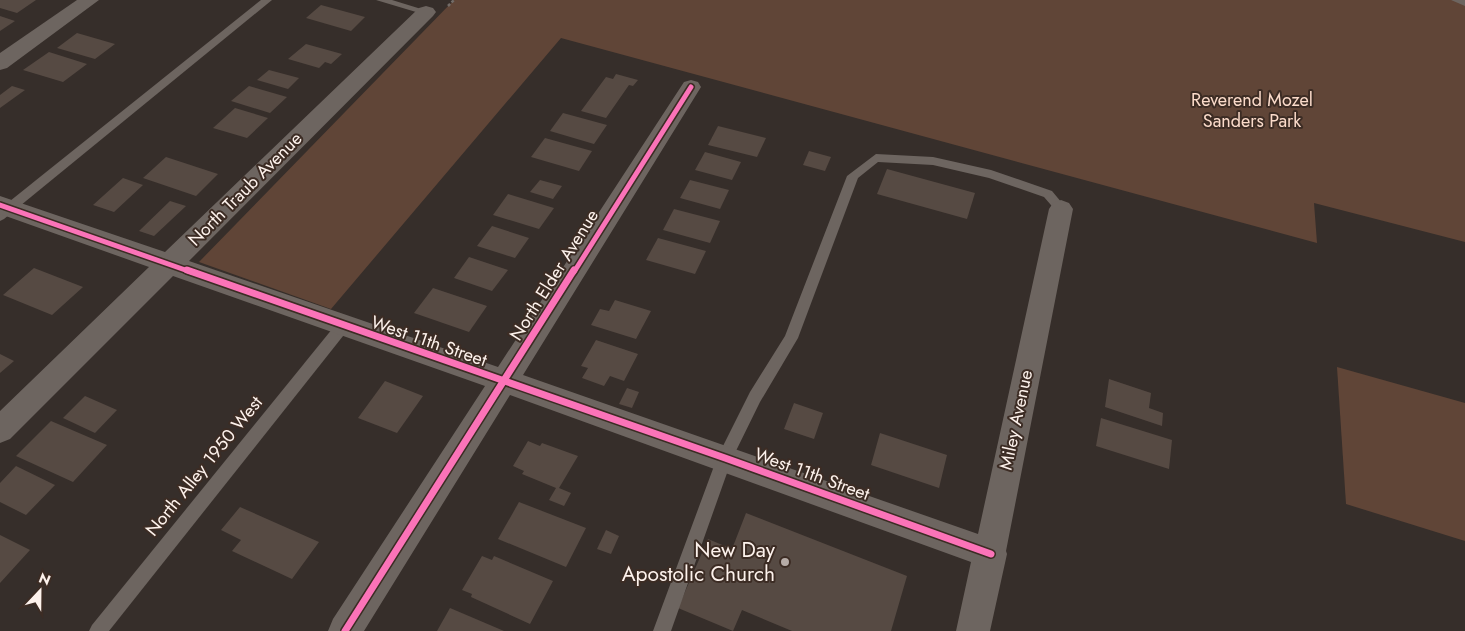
<svg xmlns="http://www.w3.org/2000/svg" width="1465" height="631" viewBox="0 0 1465 631" font-family="Jost,sans-serif">
	<rect width="100%" height="100%" fill="#362e2a"/>
	<g fill="#604537">
		<path d="M454,0H1465V242L1314,203L1317,243L561,38L331,309L199,262Z"/>
		<path d="M1337,367L1465,403V541L1346,504Z"/>
	</g>
	<g fill="#564a43">
		<path d="M0,0H36L17,13L0,8Z"/>
		<path d="M321,5L365,17L351,31L306,18Z"/>
		<path d="M0,16L15,21L0,31Z"/>
		<path d="M77,33L115,44L95,59L57,48Z"/>
		<path d="M306,44L342,54L331,64L325,62L319,68L288,59Z"/>
		<path d="M49,52L87,64L63,82L23,70Z"/>
		<path d="M269,70L299,78L288,89L257,80Z"/>
		<path d="M616,74L638,80L633,86L629,85L606,118L581,111L606,77L613,79Z"/>
		<path d="M12,86L25,90L0,108V95Z"/>
		<path d="M249,86L287,97L270,113L231,101Z"/>
		<path d="M235,108L268,118L247,138L213,128Z"/>
		<path d="M563,113L607,125L594,144L550,131Z"/>
		<path d="M718,126L766,138L757,157L708,145Z"/>
		<path d="M545,138L592,151L579,171L531,157Z"/>
		<path d="M809,151L831,157L825,171L803,165Z"/>
		<path d="M705,152L741,162L732,180L695,170Z"/>
		<path d="M166,157L218,174L196,196L143,178Z"/>
		<path d="M887,169L975,193L967,219L877,194Z"/>
		<path d="M123,178L143,185L114,212L93,205Z"/>
		<path d="M540,180L562,186L553,199L530,192Z"/>
		<path d="M690,180L729,190L720,209L680,198Z"/>
		<path d="M508,194L554,208L539,229L493,215Z"/>
		<path d="M170,201L186,206L154,236L139,231Z"/>
		<path d="M674,209L720,221L710,243L663,230Z"/>
		<path d="M492,226L529,238L515,258L477,246Z"/>
		<path d="M658,238L706,251L695,274L646,260Z"/>
		<path d="M469,257L508,270L492,291L454,278Z"/>
		<path d="M34,268L83,287L52,315L3,295Z"/>
		<path d="M433,288L487,306L469,332L414,313Z"/>
		<path d="M615,300L651,311L636,339L591,325L600,309L609,311Z"/>
		<path d="M596,340L638,354L624,381L610,376L604,386L582,378L588,368L581,366Z"/>
		<path d="M0,354L14,361L0,373Z"/>
		<path d="M1109,379L1151,393L1149,408L1163,413L1162,426L1105,407Z"/>
		<path d="M385,381L423,396L397,433L358,418Z"/>
		<path d="M627,388L639,392L632,408L619,404Z"/>
		<path d="M85,396L117,410L95,433L63,418Z"/>
		<path d="M794,403L823,413L814,439L784,429Z"/>
		<path d="M1101,418L1172,440L1169,469L1096,446Z"/>
		<path d="M51,421L107,445L73,482L16,456Z"/>
		<path d="M880,433L947,455L939,488L871,465Z"/>
		<path d="M528,441L540,446L542,443L578,456L559,488L571,493L564,506L549,500L556,488L522,474L524,471L513,466Z"/>
		<path d="M16,466L55,485L26,515L0,502V483Z"/>
		<path d="M519,502L586,528L566,567L498,539Z"/>
		<path d="M240,507L319,542L292,579L232,551L241,540L221,530Z"/>
		<path d="M746,513L907,576L891,631H792L742,610L733,631L678,608L708,539L732,549Z"/>
		<path d="M606,530L619,536L611,554L597,549Z"/>
		<path d="M0,535L30,550L0,583Z"/>
		<path d="M482,556L492,560L494,556L553,581L530,624L471,597L472,594L462,590Z"/>
		<path d="M450,608L504,631H437Z"/>
	</g>
	<g fill="none" stroke-linecap="round" stroke-linejoin="round">
		<path stroke="#736c68" stroke-width="2.5" stroke-dasharray="3 2" stroke-linecap="butt" d="M448,6L454,0"/>
		<g fill="#6d6560" fill-rule="evenodd">
			<path d="M261,0H272L4,219L0,221V209Z"/>
			<path d="M376,0H392L431,12L426,15Z"/>
			<path d="M1451,0H1465V6Z"/>
			<path d="M876,154L933,157L991,170L1052,191L1067,209L1061,214L1057,212L1044,197L989,178L933,165L878,162L858,178L798,338L760,402L732,459L671,631H653L717,458L750,392L785,336L847,176Z"/>
			<path d="M342,321L347,323L349,327L347,331L109,631H89L92,625L337,323Z"/>
		</g>
		<g fill="#6d6560" fill-rule="evenodd">
			<path d="M77,0H99L7,68L0,70V53Z"/>
			<path d="M426,6L433,8L436,12L433,16L189,261L498,367L684,82L691,80L698,82L701,87L523,375L978,534L1049,209L1053,203L1061,200L1069,203L1073,209L1006,551L1007,554L990,631H956L971,562L510,395L364,631H328L333,619L485,386L173,276L10,439L0,443V411L149,267L0,214V196L165,252L419,8Z"/>
		</g>
		<defs>
			<g id="cycleway-far1">
				<path d="M0,205L191,272"/>
				<path d="M574,272L691,87"/>
			</g>
			<g id="cycleway">
				<path d="M187,270L725,458L991,554"/>
				<path d="M345,631L574,270"/>
			</g>
		</defs>
		<use href="#cycleway-far1" stroke="#3c2c24" stroke-width="8"/>
		<use href="#cycleway" stroke="#3c2c24" stroke-width="10"/>
		<use href="#cycleway-far1" stroke="#fb73b8" stroke-width="5"/>
		<use href="#cycleway" stroke="#fb73b8" stroke-width="7"/>
	</g>
	<circle fill="#b7ada8" stroke="#3c2c24" stroke-width="2" cx="785" cy="562" r="5"/>
	<g text-anchor="middle" stroke-width="4" stroke-linejoin="round" paint-order="stroke">
		<g font-size="18" fill="#fbdbca" stroke="#3c2c24">
			<text x="1252" y="106">Reverend Mozel<tspan x="1252" dy="21">Sanders Park</tspan></text>
		</g>
		<g font-size="18" fill="#fdf2ec" stroke="#3c2c24">
			<text transform="translate(245 189) rotate(-45)" y="6">North Traub Avenue</text>
			<text transform="translate(554 275) rotate(-58)" y="6">North Elder Avenue</text>
			<text transform="translate(429 341) rotate(19)" y="6">West 11th Street</text>
			<text transform="translate(1016 420) rotate(-78)" y="6">Miley Avenue</text>
			<text transform="translate(204 466) rotate(-51)" y="6">North Alley 1950 West</text>
			<text transform="translate(812 474) rotate(20)" y="6">West 11th Street</text>
		</g>
		<g font-size="21" fill="#fdf2ec" stroke="#3c2c24" text-anchor="end">
			<text x="775" y="557">New Day<tspan x="775" dy="24">Apostolic Church</tspan></text>
		</g>
	</g>
	<g transform="translate(40 591) rotate(22)" stroke="#3c2c24" stroke-width="4" paint-order="stroke">
	<path d="M0-4L9 19L0 12L-9 19Z" fill="#fdf2ec"/>
	<text y="-8" font-size="14" font-weight="bold" text-anchor="middle" fill="#fdf2ec">N</text>
	</g>
</svg>
